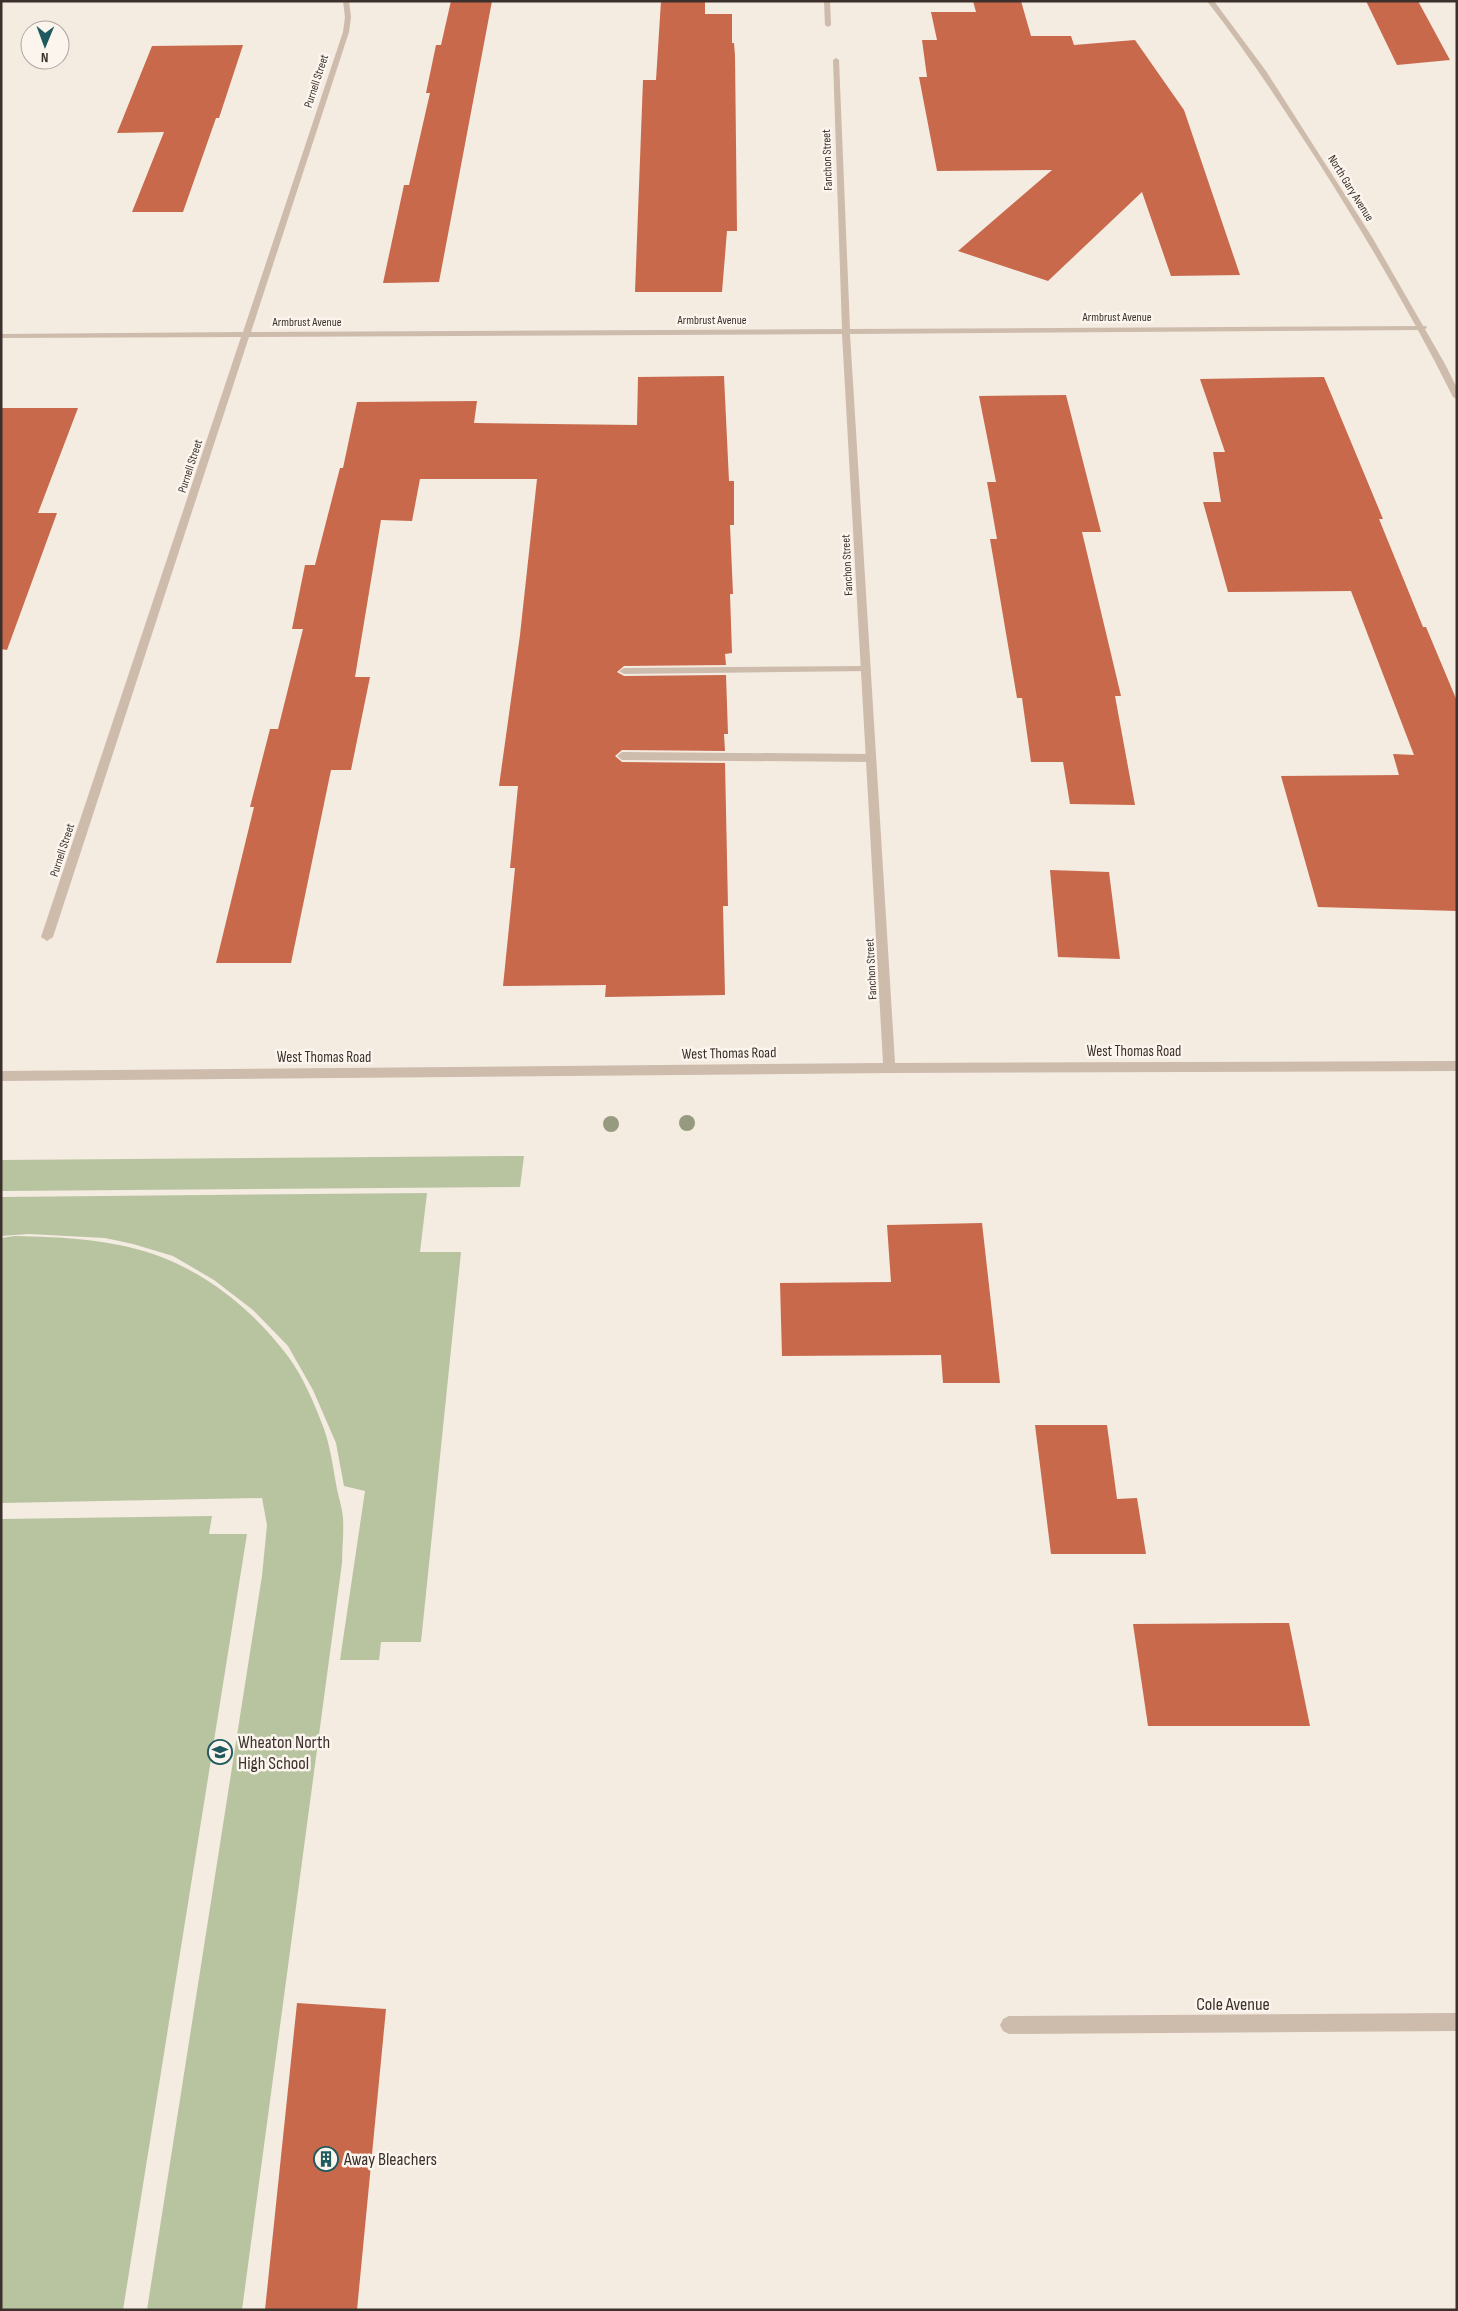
<svg xmlns="http://www.w3.org/2000/svg" width="1458" height="2311" viewBox="0 0 1458 2311" font-family="'Sofia Sans Condensed',sans-serif">
	<rect width="100%" height="100%" fill="#f4ebe1"/>
	<g fill="#b8c4a0">
		<path d="M524,1156L520,1187L1,1191V1160Z"/>
		<path d="M427,1193L420,1252H461L421,1642H381L379,1660H340L365,1491L344,1486L336,1443L313,1390L288,1346L253,1310L214,1280L173,1256L133,1244L105,1238L29,1234L1,1236V1197Z"/>
		<path d="M15,1236C62,1237 108,1239 153,1254C206,1272 254,1311 287,1355C303,1376 315,1405 324,1429C330,1446 333,1466 336,1484C338,1495 342,1507 343,1518C344,1533 342,1548 342,1563L242,2310H147L262,1576L267,1525L262,1498L1,1503V1238Z"/>
		<path d="M212,1516L209,1534H247L123,2310H1V1519Z"/>
	</g>
	<g fill="#c8694b">
		<path d="M451,1H492L439,282L383,283L404,185H409L430,93H426L436,45H441Z"/>
		<path d="M661,1H705V14H732V43H734L735,56L737,231H727L722,292H635L643,80H656Z"/>
		<path d="M973,1H1021L1031,36H1071L1074,45L1135,40L1184,110L1240,275L1171,276L1142,192L1048,281L958,251L1052,170L937,171L919,77H927L922,40H937L931,12H976Z"/>
		<path d="M1366,1H1418L1450,60L1397,65Z"/>
		<path d="M243,45L219,118H216L183,212H132L164,132L117,133L152,46Z"/>
		<path d="M724,376L729,481H734V525H730L733,594H730L732,653L725,654L726,665L624,666L617,672L624,676L726,675L728,734H724L725,751L622,750L615,756L622,762L725,763L728,906H723L725,995L605,997L606,985L503,986L515,868H510L518,786H499L520,635L537,479H420L412,521L381,520L355,677H370L351,770H331L291,963H216L254,807H250L270,729H278L303,629H292L305,565H315L340,468H343L357,402L477,401L474,423L637,425L638,377Z"/>
		<path d="M1324,377L1383,519H1379L1423,627H1426L1457,701V911L1318,907L1281,776L1399,775L1393,754L1414,755L1351,591L1228,592L1203,502H1221L1213,452H1225L1200,379Z"/>
		<path d="M1066,395L1101,532H1082L1121,696H1115L1135,805L1070,804L1063,762H1031L1022,698H1017L990,539H997L987,482H996L979,396Z"/>
		<path d="M1,408H78L38,513H57L7,650L1,649Z"/>
		<path d="M1050,870L1109,872L1120,959L1058,957Z"/>
		<path d="M982,1223L1000,1383H943L941,1355L782,1356L780,1283L891,1282L887,1225Z"/>
		<path d="M1035,1425H1107L1117,1499L1137,1498L1146,1554H1051Z"/>
		<path d="M1289,1623L1310,1726H1148L1133,1624Z"/>
		<path d="M297,2003L386,2009L357,2310H265Z"/>
	</g>
	<g fill="none" stroke-linecap="round" stroke-linejoin="round">
		<g fill="#cdbbac" fill-rule="evenodd">
			<path d="M866,666L871,669L870,671L624,674L619,671L624,668Z"/>
			<path d="M622,752L871,754L876,758L871,762L622,760L617,756Z"/>
		</g>
		<g fill="#cdbbac" fill-rule="evenodd">
			<path d="M343,1H349L351,17L349,32L251,332L842,329L833,60L836,58L839,60L850,329L1426,326L1427,328L1423,330L850,334L895,1063L1457,1061V1071L889,1073L1,1081V1071L883,1063L842,334L249,337L53,937L47,941L41,937L241,337L1,338V334L243,332L343,32L345,17Z"/>
			<path d="M824,1H830L831,25L828,27L825,25Z"/>
			<path d="M1457,2013V2031L1009,2034L1003,2031L1000,2025L1003,2019L1009,2016Z"/>
		</g>
		<path fill="#cdbbac" fill-rule="evenodd" d="M1207,1H1214L1266,71L1372,237L1445,364L1457,388V399L1453,397C1412,315 1366,237 1317,160C1282,106 1247,52 1207,1Z"/>
	</g>
	<g fill="#969b7f">
		<circle cx="687" cy="1123" r="8"/>
		<circle cx="611" cy="1124" r="8"/>
	</g>
	<defs>
		<symbol id="school-ring" viewBox="-11 -11 22 22"><circle r="9.5" fill="#fbf5ee" stroke="#1f5a5e" stroke-width="1.5"/><path d="M0-5L7-2L0 1L-7-2ZM-4 1L0 2.5L4 1V4Q0 6-4 4Z" fill="#1f5a5e"/></symbol>
		<symbol id="building-ring" viewBox="-11 -11 22 22"><circle r="9.5" fill="#fbf5ee" stroke="#1f5a5e" stroke-width="1.5"/><path d="M-4-6H4V6H1V3H-1V6H-4ZM-2.5-4.3h1.7v1.8h-1.7ZM.8-4.3h1.7v1.8H.8ZM-2.5-1h1.7V.8h-1.7ZM.8-1h1.7V.8H.8Z" fill="#1f5a5e"/></symbol>
	</defs>
	<g fill-rule="evenodd">
		<use href="#school-ring" x="206" y="1738" width="28" height="28"/>
		<use href="#building-ring" x="312" y="2145" width="28" height="28"/>
	</g>
	<g text-anchor="middle" stroke-width="5" stroke-linejoin="round" paint-order="stroke">
		<g font-size="12" fill="#3b302b" stroke="#fbf5ee">
			<text transform="translate(316 81) rotate(-72)" y="4">Purnell Street</text>
			<text transform="translate(827 160) rotate(-92)" y="4">Fanchon Street</text>
			<text transform="translate(1351 188) rotate(58)" y="4">North Gary Avenue</text>
			<text x="1117" y="321">Armbrust Avenue</text>
			<text x="712" y="324">Armbrust Avenue</text>
			<text x="307" y="326">Armbrust Avenue</text>
			<text transform="translate(190 466) rotate(-72)" y="4">Purnell Street</text>
			<text transform="translate(847 565) rotate(-93)" y="4">Fanchon Street</text>
			<text transform="translate(62 850) rotate(-72)" y="4">Purnell Street</text>
			<text transform="translate(871 969) rotate(-93)" y="4">Fanchon Street</text>
		</g>
		<g font-size="15" fill="#3b302b" stroke="#fbf5ee">
			<text x="1134" y="1056">West Thomas Road</text>
			<text transform="translate(729 1053) rotate(-1)" y="5">West Thomas Road</text>
			<text x="324" y="1062">West Thomas Road</text>
		</g>
		<g font-size="18" fill="#3b302b" stroke="#fbf5ee" text-anchor="start">
			<text x="238" y="1748">Wheaton North<tspan x="238" dy="21">High School</tspan></text>
			<text x="344" y="2165">Away Bleachers</text>
		</g>
		<g font-size="18" fill="#3b302b" stroke="#fbf5ee">
			<text x="1233" y="2010">Cole Avenue</text>
		</g>
	</g>
	<rect width="1458" height="2311" fill="none" stroke="#3b302b" stroke-width="5"/>
	<g transform="translate(45 45) rotate(181)"><circle r="24" fill="#fbf5ee" stroke="#aea6a0"/>
	<path d="M0-4L9 19L0 12L-9 19Z" fill="#1f5a5e"/>
	<text y="-8" font-size="14" font-weight="bold" text-anchor="middle" fill="#3b302b">N</text>
	</g>
</svg>
